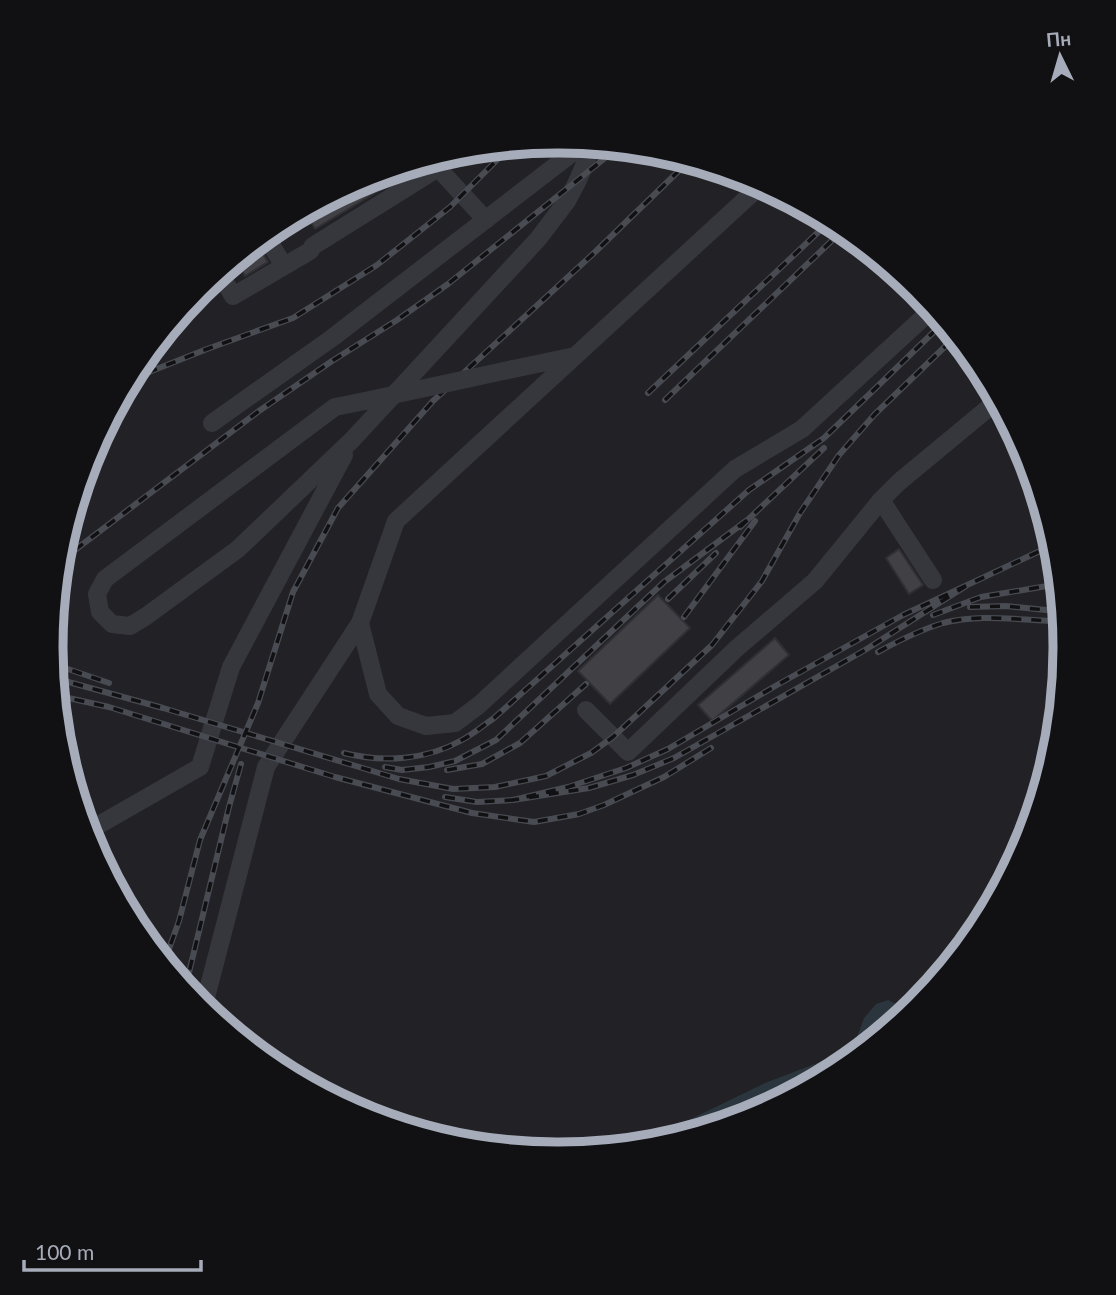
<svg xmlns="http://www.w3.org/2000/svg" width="1116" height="1295" viewBox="0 0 1116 1295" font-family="Lato,sans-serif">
	<rect width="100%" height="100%" fill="#161618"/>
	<circle fill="#222125" cx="558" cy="648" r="506"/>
	<path fill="#2a353d" d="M888,1000L899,1005L907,1014L839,1069L752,1116L657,1145L641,1147L664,1132L765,1083L825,1060L856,1040L864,1018L876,1004Z"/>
	<g fill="#404045" stroke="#2f2f34" stroke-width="2">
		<path d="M421,162L422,165L315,229L304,211L364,179Z"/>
		<path d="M256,242L268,262L245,276L235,259Z"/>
		<path d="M899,549L923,585L909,594L886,558Z"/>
		<path d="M658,595L690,628L610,704L578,671Z"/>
		<path d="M775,638L789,655L712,721L698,705Z"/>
	</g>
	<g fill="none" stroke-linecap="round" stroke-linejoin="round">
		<g stroke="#36373d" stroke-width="18">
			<path d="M432,160L438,168L486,220"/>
			<path d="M265,235L284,266"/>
			<path d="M220,273L233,296L310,251L313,246L438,168"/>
			<path d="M513,369L575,356"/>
			<path d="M365,401L335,407L105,579L97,594L100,612L112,624L130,626L145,617L238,549L352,440L538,239L567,201L578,180L593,144"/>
			<path d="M212,423L332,338L585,143"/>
			<path d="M881,500L933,580"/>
			<path d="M360,623L378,694L398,716L426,726L455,723L479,705L735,469L802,429L926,315L930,305"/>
			<path d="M586,710L628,752L737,648L815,581L881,500L899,482L998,400"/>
			<path d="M84,825L90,830L200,767L231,667L344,455"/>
			<path d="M203,1009L266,767L360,623L396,521L762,184"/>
		</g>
		<defs>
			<g id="rail">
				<path d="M129,380L207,349L293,318L377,265L450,207L512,145"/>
				<path d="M648,393L830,221"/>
				<path d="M665,400L844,229"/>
				<path d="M740,527L824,448"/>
				<path d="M59,562L259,411L332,361L397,320L448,284L620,146"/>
				<path d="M966,586L865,650L674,758L633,775L589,788L513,800L568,787L626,768L668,749L777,685L903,615L1040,551L1055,548"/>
				<path d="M668,599L716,553"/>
				<path d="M970,607L1006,606L1046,610H1062"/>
				<path d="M933,615L981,597L1059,584"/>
				<path d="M684,617L755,521"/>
				<path d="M878,652C898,641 920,630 943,623C982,613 1023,621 1063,621"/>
				<path d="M53,666L62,667L109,683"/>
				<path d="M54,678L163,708L399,779L453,789L495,787L546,776L591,753L613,737L712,645L762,581L800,513L839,455L875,414L956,336"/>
				<path d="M55,695L109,707L335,777L472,813L534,822L579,814L604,805L664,777L711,748"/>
				<path d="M344,753C383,763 427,760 462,740C473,734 484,725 494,718L749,490L824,438L944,322"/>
				<path d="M385,767L402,770L429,767L455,761L496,740L664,582L746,521"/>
				<path d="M447,770L482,764L520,743L586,684"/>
				<path d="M445,797L477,802L513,800"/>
				<path d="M164,963L179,921L200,840L258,703L293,592L338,508L433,401L594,253L690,160"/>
				<path d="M185,989L229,807L241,764"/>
			</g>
		</defs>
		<use href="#rail" stroke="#494b53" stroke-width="6"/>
		<use href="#rail" stroke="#111113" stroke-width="3.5" stroke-dasharray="10" stroke-linecap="butt"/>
		<path stroke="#36373d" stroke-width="18" d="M365,401L513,369"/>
	</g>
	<path d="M0 0H1116V1295H0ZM557 153H559A494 494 0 0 1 1053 647V648A494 494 0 0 1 559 1142H557A494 494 0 0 1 63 648V647A494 494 0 0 1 557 153Z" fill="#111113" fill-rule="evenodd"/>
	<path fill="none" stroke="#a6acb9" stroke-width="9" d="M557 153H559A494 494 0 0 1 1053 647V648A494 494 0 0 1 559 1142H557A494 494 0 0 1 63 648V647A494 494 0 0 1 557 153Z"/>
	<g transform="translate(1060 56) rotate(355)" stroke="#111113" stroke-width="5" paint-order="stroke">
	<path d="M0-5L12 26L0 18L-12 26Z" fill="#a6acb9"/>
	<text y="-10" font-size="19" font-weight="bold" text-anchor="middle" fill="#a6acb9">Пн</text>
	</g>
	<path d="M24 1260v10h177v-10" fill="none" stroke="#a6acb9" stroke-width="3.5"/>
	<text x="35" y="1260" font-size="21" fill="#a6acb9" stroke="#111113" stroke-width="5" paint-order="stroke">100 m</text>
</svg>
